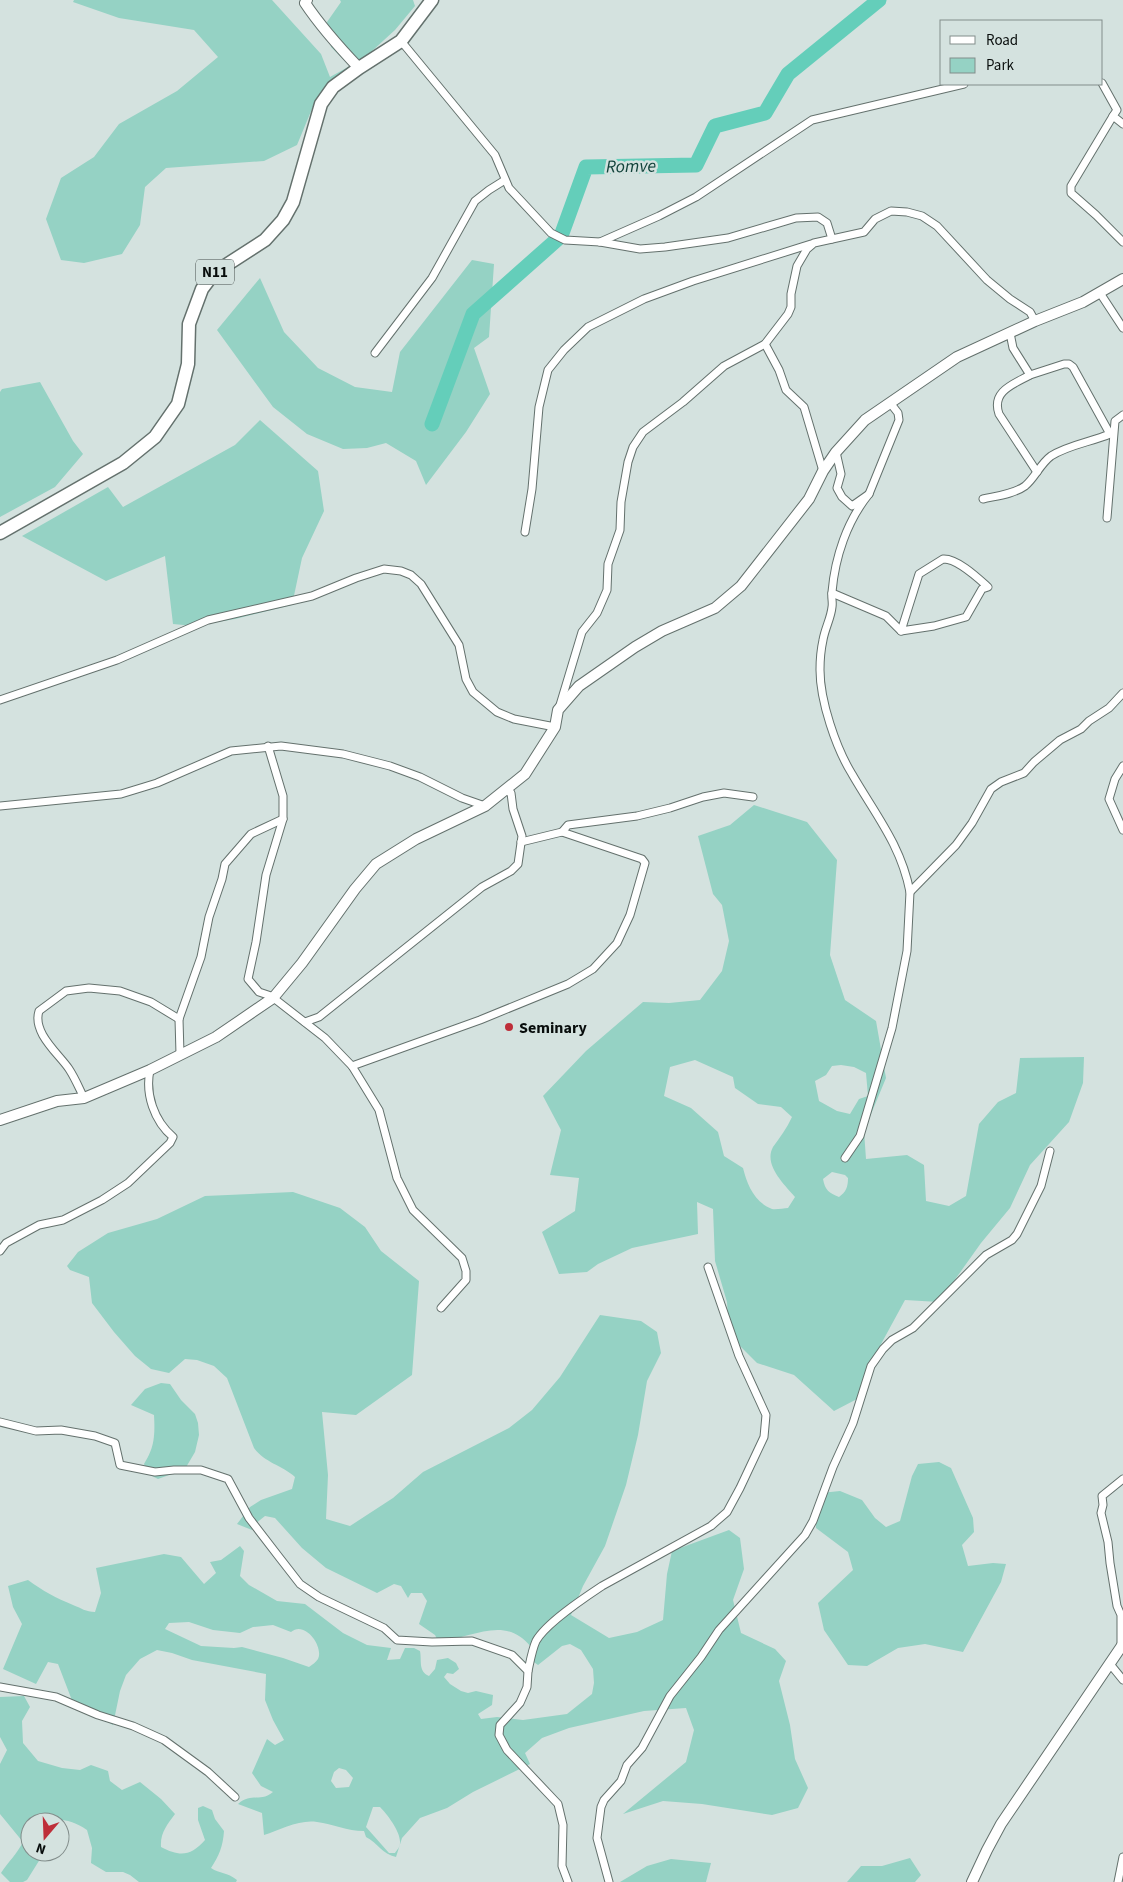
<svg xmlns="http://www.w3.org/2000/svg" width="1123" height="1882" viewBox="0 0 1123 1882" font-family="'Source Sans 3',sans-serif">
	<rect width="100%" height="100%" fill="#d4e2df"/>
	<g fill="#95d2c4" fill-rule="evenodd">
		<path d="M74,0H272L321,54L330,77L350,66L331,47L327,22L341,2L340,0H413L415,6L395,30L314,104L297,145L264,161L166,168L145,187L140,225L122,254L84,263L61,260L46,219L61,178L94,157L119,124L177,91L218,57L194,30L119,18L73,2Z"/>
		<path d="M472,260L494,264L489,337L474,348L490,394L466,432L426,485L416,461L386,443L367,448L343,449L307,434L273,407L217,330L260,278L284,332L318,368L355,387L392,392L400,352Z"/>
		<path d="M40,382L73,441L83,454L55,487L0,517V392L2,389Z"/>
		<path d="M260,420L318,471L324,511L302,558L292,605L235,619L194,626L173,624L165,556L106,581L22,536L108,487L123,507L235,445Z"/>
		<path d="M754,805L807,822L837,860L830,955L845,1000L876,1021L886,1078L864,1131L866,1159L907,1155L924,1165L926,1201L949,1206L966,1196L979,1124L998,1102L1016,1093L1020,1058L1084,1057L1083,1083L1069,1122L1030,1165L1010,1208L981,1243L939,1302L905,1300L868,1368L857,1399L834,1411L794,1375L757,1363L729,1335L727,1302L715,1261L713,1209L697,1202L698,1234L632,1248L598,1264L587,1272L559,1274L542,1232L575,1211L579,1178L550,1175L561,1130L543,1096L586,1051L643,1002L669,1003L700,1000L722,971L729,941L722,905L713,894L698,836L730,825ZM695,1060L733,1077L735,1088L758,1104L781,1107L792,1117C787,1128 780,1137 773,1147C763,1165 785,1185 795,1197L788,1208C784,1208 776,1210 772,1209C754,1202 747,1184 743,1168L724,1156L718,1132L691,1108L664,1096L670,1067ZM841,1065L854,1067L866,1073L868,1096L859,1099L850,1114L837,1111L819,1101L815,1081L826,1075L832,1066ZM832,1172L845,1175L848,1178C848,1187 846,1192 839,1197C829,1193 825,1190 823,1179Z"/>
		<path d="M293,1192L340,1208L365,1227L381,1251L419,1281L412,1375L356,1415L322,1412L328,1475L326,1519L350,1526L393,1498L423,1472L509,1428L532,1410L560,1377L600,1315L641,1321L657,1332L661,1353L647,1381L638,1435L626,1485L605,1546L583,1586L571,1615L609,1638L637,1632L663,1620L667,1574L672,1551L729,1530L740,1538L744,1569L733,1600L741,1633L775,1649L786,1661L779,1681L790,1725L795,1759L808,1788L798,1808L772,1815L702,1804L663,1801L623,1814L686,1762L694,1730L686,1708L644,1711L569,1728L542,1738L525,1753L530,1764L473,1792L447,1808L420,1818L402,1838L396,1857C382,1854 378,1843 366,1837L364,1831C347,1831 333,1824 317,1822C300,1819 280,1830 264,1835L262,1813L238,1804C252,1792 259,1803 273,1792L261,1786L252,1773L267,1739L275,1745L284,1740L273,1720L265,1700L266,1674L192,1660L172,1653L157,1650L140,1659L126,1675L120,1691L113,1725L73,1703L58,1664L48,1662L36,1684L3,1669L22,1624L13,1607L8,1586L28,1580C43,1591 56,1598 73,1605C81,1608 86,1612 95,1612L101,1593L96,1568L164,1554L181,1557L204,1584L216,1573L210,1562L221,1560L240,1546L244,1551L240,1576L249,1585L277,1601L305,1604L343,1633L367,1645L391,1648L387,1660L400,1659L405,1648H414L420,1651C422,1661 418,1671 429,1676L435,1669L437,1660L448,1658L456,1663L459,1669L453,1674L447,1673L444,1677L450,1684L461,1691L468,1693L476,1691L493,1695L492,1705L478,1714L481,1719L497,1717L523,1720L567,1714L592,1694L594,1683L593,1669L581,1650L570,1644L562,1646L538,1665L527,1657L531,1647C505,1614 472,1639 438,1641L435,1635L419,1624L427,1601L422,1593H411L408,1598L401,1586L394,1584L377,1593L326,1568L302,1548L275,1518L265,1516L255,1524L252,1530L237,1524L250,1507L261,1500L292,1489L295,1477C282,1465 265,1463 254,1448L227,1378L214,1366L197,1360L185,1359L169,1373L151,1369L135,1356L114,1332L92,1303L89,1277L70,1270L67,1266L78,1252L108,1233L157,1219L205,1196ZM189,1622L213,1630L240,1633L253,1627L273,1625L291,1632C305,1620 324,1647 318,1659C316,1662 312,1665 309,1667L283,1658L242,1647L234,1648L201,1646L165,1629L169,1623ZM339,1768L346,1770L353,1778L349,1787L336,1788L331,1781L334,1772ZM373,1807H380C387,1814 401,1832 400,1843C400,1847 397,1850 395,1853H389L366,1827Z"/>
		<path d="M161,1383L170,1384L181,1400L195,1414L198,1423L199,1435L195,1452L185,1469L158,1479L148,1474L144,1464C155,1447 155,1434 154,1415L131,1405L145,1389Z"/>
		<path d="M939,1462L951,1468L973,1518L974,1532L962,1545L968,1566L993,1563L1006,1564L1001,1582L963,1652L925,1644L898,1648L867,1666L848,1665L824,1630L818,1603L853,1570L848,1552L816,1528L815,1504L821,1493L840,1491L862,1500L875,1518L886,1527L900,1521L912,1476L918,1464Z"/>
		<path d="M24,1696L30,1707L22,1721L23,1743L38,1761L62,1768L80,1770L91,1765L108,1771L110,1781L122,1790L140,1782L161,1799L175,1814C167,1825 160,1833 161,1847C180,1857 191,1856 205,1840L198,1820V1808L203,1806L212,1810L215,1819L224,1831C223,1846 219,1856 211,1868C220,1874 227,1872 237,1880L236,1882H139L130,1875L123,1872H106L91,1863L92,1848L87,1830C77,1823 68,1820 55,1819L53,1822H30V1852H43L42,1856L27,1880L23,1882H10L1,1873C8,1862 17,1854 23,1842L0,1814V1764L7,1750L0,1737V1697Z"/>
		<path d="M910,1858L921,1875L915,1882H847L861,1866H882Z"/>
		<path d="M671,1859L711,1863L706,1882H620L647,1866Z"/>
	</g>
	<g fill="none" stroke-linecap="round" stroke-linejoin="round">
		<path stroke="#64ceba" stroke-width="15" d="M432,424L473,314L561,236L586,167L696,165L715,126L765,113L788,74L879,0"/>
		<defs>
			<g id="street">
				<path d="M401,41L495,155L509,188L551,233L565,240L600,242L640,249L665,247L728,238L796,218L818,217L827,223L832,239"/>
				<path d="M1102,83L1117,110L1113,116L1123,124"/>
				<path d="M1113,116L1071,186V193L1096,215L1123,242"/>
				<path d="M600,242L659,216L696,197L812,120L964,84"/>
				<path d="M1100,293L1123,328"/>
				<path d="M765,344L779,370L786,390L804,407L823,471"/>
				<path d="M375,353L432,278L475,201L489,190L505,180"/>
				<path d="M1030,375C1014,384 991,391 999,414L1037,472"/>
				<path d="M836,452L841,474L837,488L842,497L852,506L869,494C847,521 835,557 832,592C831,597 833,602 832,607C831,618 825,628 823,640C821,649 820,660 820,670C820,701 836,748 852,774C875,814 901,845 910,892L956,845L972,823L991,789L1001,782L1024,773L1034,762L1060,740L1081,729L1089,721L1109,708L1123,693"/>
				<path d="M869,494L899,420L898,413L891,404"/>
				<path d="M983,499C996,496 1014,494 1025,486C1035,478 1040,464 1051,456C1068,445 1091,442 1110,434L1073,367L1069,364H1064L1030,375L1013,348L1010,333"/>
				<path d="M1107,518L1115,421L1123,415"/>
				<path d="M525,532L532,489L539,407L548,370L564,350L588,327L644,299L693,281L811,244"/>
				<path d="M943,559C957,558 978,578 988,587L982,589L966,617L934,626L901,631L919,574Z"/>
				<path d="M832,593L886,616L901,631"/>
				<path d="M0,700L117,660L208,620L312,596L356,578L384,569L401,571L411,575L421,584L459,645L466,679L473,692L497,712L514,719L555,727"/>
				<path d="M560,705L582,632L597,613L607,590L608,564L620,530L621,502L628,462L633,447L643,432L683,402L724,366L765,344L788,314L791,307V294L797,266L807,249L814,243L864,232L875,219L891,211L907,212L922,216L937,226L987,280L1010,299L1030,312L1035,321"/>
				<path d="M268,746L283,796V819L266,875L256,942L248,979L259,992L271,996L325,1038L352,1066L379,1110L397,1178L413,1210L462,1258L466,1271V1280L441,1308"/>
				<path d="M1123,766L1115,779L1109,799L1123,830"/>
				<path d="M0,806L121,794L157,783L231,751L281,746L343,754L390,766L420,777L462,798L485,806"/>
				<path d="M521,842L562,832L568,825L637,816L670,808L703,797L724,793L753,797"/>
				<path d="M305,1022L319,1017L482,887L511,871L518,864L522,836L513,809L511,793L505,790"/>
				<path d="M180,1054L179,1019L201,957L209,917L222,879L225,864L251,834L283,819"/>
				<path d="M352,1066L480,1020L568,984L593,969L617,943L630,915L645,863L642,859L562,832"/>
				<path d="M84,1098C79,1088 75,1078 69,1069C59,1054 32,1033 39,1011L66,991L89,988L120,991L151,1002L179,1019"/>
				<path d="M845,1158L860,1136L892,1028L907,951L910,892"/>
				<path d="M0,1251L6,1243L39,1225L63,1220L102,1200L128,1183L170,1143L173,1137C154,1121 145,1094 150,1070"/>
				<path d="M0,1422L36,1431L61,1430L95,1436L115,1443L120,1465L155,1472L174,1470H201L228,1479L249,1518L279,1557L300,1584L319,1597L384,1628L397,1640L432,1642L472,1641L512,1655L528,1671L527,1687L520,1703L500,1725L499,1735L507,1750L558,1804L563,1825L562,1866L568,1882"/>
				<path d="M1121,1647V1615L1117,1606L1110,1563L1108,1542L1101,1513L1103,1505L1102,1496L1123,1479"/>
				<path d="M1110,1664L1123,1680"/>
				<path d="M528,1671C530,1662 532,1650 536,1641C546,1623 584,1598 602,1586L711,1526L727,1512L740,1488L764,1437L766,1415L739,1356L708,1267"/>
				<path d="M0,1687L56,1697L98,1715L133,1726L164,1740L208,1772L235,1797"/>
				<path d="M609,1882L597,1838L601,1807L604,1800L621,1781L627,1765L642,1748L670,1696L701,1657L719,1630L805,1535L813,1521L833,1467L853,1423L871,1366L883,1349L892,1340L913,1328L986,1255L1012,1240L1017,1234L1041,1186L1050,1151"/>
				<path d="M1118,1882L1123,1857"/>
			</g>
			<g id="secondary">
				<path d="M307,0L305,3C321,27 339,47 359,68"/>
				<path d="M0,1120L57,1101L84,1098L150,1070L216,1037L273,998L302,963L355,889L376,864L416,839L485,806L525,774L555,727L558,710L579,686L635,647L662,631L715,608L741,586L809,499L823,471L836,452L865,420L957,357L1035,321L1083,302L1123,279"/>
				<path d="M972,1882L987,1850L1001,1824L1123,1644"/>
			</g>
			<path id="highway" d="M0,533L123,463L155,437L178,404L188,364L189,324L202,289L214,273L265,240L283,220L293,202L321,104L333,87L359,68L401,41L432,0"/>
		</defs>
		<use href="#street" stroke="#64716d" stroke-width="9"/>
		<use href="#secondary" stroke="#64716d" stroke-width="12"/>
		<use href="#highway" stroke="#64716d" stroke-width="15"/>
		<use href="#street" stroke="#fff" stroke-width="7"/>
		<use href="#secondary" stroke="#fff" stroke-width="10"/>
		<use href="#highway" stroke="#fff" stroke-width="12"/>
	</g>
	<circle fill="#be2e39" stroke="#d4e2df" stroke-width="2" cx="509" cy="1027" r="5"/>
	<g text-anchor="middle" stroke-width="5" stroke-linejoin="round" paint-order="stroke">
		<rect fill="#d4e2df" stroke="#454d4b" stroke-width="1" x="196" y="259.5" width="38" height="25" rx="4"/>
		<g font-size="15" font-weight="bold" fill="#080d0c">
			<text x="215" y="277">N11</text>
		</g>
		<g font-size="16" font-weight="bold" fill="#080d0c" stroke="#d4e2df" text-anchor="start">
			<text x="519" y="1033">Seminary</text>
		</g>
		<g font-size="18" font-style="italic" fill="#11423a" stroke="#d4e2df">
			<text transform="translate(631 166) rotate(-1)" y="6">Romve</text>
		</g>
	</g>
	<rect x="940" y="20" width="162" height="65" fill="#d4e2df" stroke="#828d8b"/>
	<rect x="950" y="36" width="25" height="8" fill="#ffffff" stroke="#828d8b"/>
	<text x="986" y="45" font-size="15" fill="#080d0c">Road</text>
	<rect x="950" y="58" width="25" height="15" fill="#95d2c4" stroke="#828d8b"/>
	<text x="986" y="70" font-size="15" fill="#080d0c">Park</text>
	<g transform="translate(45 1837) rotate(199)"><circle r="24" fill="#d4e2df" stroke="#828d8b"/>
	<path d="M0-4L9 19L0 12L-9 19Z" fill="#be2e39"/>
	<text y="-8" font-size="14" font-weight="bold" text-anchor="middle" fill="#080d0c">N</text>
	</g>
</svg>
